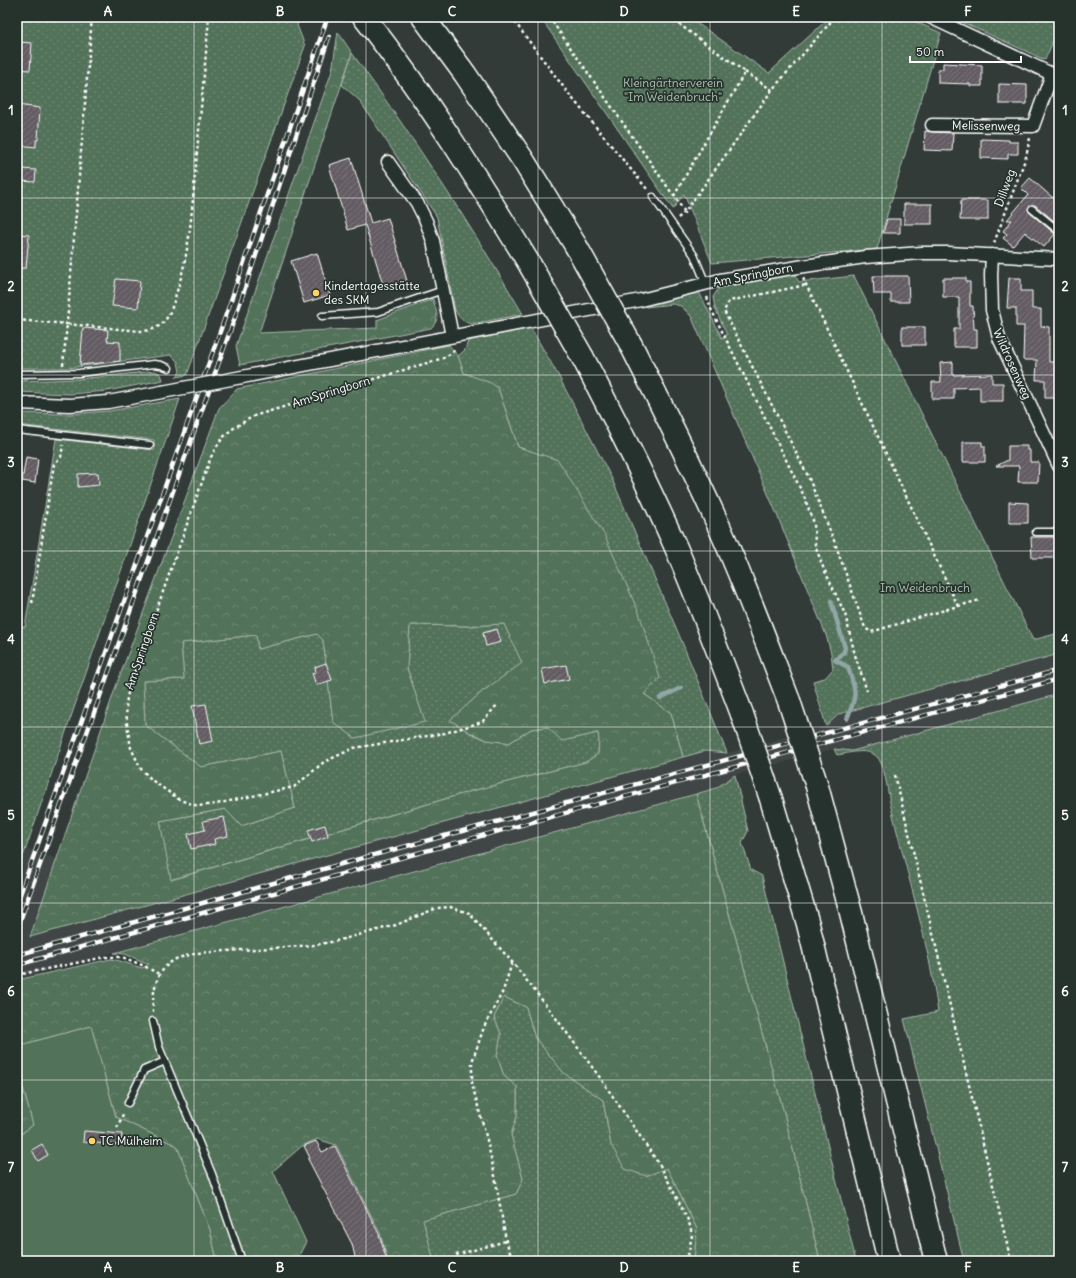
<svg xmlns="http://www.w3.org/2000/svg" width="1076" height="1278" viewBox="0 0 1076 1278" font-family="Delius,sans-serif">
	<defs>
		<pattern id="green-dots" width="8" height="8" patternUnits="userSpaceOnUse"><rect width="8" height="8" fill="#52725a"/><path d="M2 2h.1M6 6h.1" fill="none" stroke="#6c8773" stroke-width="1.8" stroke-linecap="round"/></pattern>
		<pattern id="forest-crowns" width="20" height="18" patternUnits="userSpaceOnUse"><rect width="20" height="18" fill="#52725a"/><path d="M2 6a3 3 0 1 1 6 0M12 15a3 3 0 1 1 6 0" fill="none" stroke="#6c8773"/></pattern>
		<pattern id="building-hatch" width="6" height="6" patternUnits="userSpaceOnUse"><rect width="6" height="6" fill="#635b62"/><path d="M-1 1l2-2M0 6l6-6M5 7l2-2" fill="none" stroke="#7a747a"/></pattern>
	</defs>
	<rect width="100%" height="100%" fill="#323b38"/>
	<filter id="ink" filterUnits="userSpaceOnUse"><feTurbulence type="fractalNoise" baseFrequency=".025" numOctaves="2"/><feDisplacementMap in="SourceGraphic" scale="8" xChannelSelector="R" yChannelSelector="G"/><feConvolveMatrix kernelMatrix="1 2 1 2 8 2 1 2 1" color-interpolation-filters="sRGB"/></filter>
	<g filter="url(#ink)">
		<path fill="#414545" d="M1059,654V694L852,751L834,749L735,775L716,788L17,979V874L26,848L57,859L705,751L727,753L826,726L839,714Z"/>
		<g fill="url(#green-dots)" stroke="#a8b8ac">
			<path d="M17,17H302L297,25L305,46L187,375L176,377L180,372L178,362L171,355L68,368H17Z"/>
			<path d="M540,17H688L769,73L830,17H905L941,33L877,249L712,263L684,194L673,209Z"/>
			<path d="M951,17H1059V27L1045,60Z"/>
			<path d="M352,53C413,137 470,224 523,314L472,324C463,322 459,318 455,310L437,217L359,100L342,85Z"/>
			<path d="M794,274L799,282L854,276L1033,640L1059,633V654L839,714L826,726L813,681L825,678L833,669L831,653L826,635L775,510L691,316L681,306L673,304L646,307L643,304L699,292L722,338L727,335L715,308L713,297L719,288Z"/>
			<path d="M531,328L558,375L612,479L680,637L727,753L705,751L683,757L671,713L644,694L558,461L518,447L498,388L464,373L458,356L465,350L468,341Z"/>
			<path d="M155,371L161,374L163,380L107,391L70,394L17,392V381L79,379Z"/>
			<path d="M180,399L26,848L17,874V842L20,834L17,835V626L25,627L56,439L154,450V440L17,425V413L70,414L109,411Z"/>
			<path d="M504,624L523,663L483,691L451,720L470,733L487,740L509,743L531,729L548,727L562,741L598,733L599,740L598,754L586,762L472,791L170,880L160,821L226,809L241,826L295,808L281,751L201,767L145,725L143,681L184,679L181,643L256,635L258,649L317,634L323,640L333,721L355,738L424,721L407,668L410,625L468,626Z"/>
			<path d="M1059,694V1261H964L904,1019L938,1012C929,943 907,875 891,807C888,795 885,766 878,758C869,747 850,753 837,755L834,749L852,751Z"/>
			<path d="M735,775L748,831L742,843L751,870L762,876L856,1261H820L784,1113L696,794L716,788Z"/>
			<path d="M504,997L526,1007L535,1038L564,1073L603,1100L611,1145L646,1176L667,1167L697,1229L694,1261H434L422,1220L516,1194L523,1179L511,1135L517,1116V1087L504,1076L497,1056L501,1034L494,1017Z"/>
		</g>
		<g fill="url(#forest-crowns)" stroke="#a8b8ac" fill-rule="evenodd">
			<path d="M338,32L352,53L259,333L377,328V320L433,299C436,311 441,319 431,328L240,365L236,346L332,71Z"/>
			<path d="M449,345L458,356L464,373L491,383L498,388L518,447L558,460L605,536L639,613L660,678L644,694L671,713L683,757L30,937L115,689L219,408L237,389ZM504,624L522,663L483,691L450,720L469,732L487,740L509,743L531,729L547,727L562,741L598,733L599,740L598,754L586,762L472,791L171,880L160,821L225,809L241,826L295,808L281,751L201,767L145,725L143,681L184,679L181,643L256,635L258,649L317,634L323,640L333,722L355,738L425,722L407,668L410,625L468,626Z"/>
			<path d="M696,794L784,1113L820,1261H694L697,1229L667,1168L646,1176L625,1169L611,1145L603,1100L564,1073L535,1038L526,1007L504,997L494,1017L501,1034L497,1056L504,1076L517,1087V1116L511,1135L523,1179L516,1194L423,1220L434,1261H388L380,1233L336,1145L317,1139L302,1146L273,1171L306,1242L296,1261H217L210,1230L177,1146L116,1117L91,1026L17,1046V980L111,959L120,961L142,968L149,964L125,954L114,953Z"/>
			<path d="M17,1065L33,1125L17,1137Z"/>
		</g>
		<path fill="#52725a" stroke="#a8b8ac" d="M91,1026L116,1117L177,1146L210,1230L217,1261H17V1137L33,1125L17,1065V1046Z"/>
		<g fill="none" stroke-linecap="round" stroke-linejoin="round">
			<g stroke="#91a6a6" stroke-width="4.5">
				<path d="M831,601L845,648L844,652L835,660L848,667C856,693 858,692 847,719"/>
				<path d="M660,698L681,688"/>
			</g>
		</g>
		<g fill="url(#building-hatch)" stroke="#fff">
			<path d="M18,42L32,43L30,70L17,69Z"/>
			<path d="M943,63L982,65V86H970V84L938,83V69H943Z"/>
			<path d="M999,84L1027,85V104H999Z"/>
			<path d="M17,105L40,108L38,140H36V147L17,145Z"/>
			<path d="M925,131L932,132L953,133L952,151L924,150Z"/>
			<path d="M981,139L1009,140V142H1018V154H1008V159L981,158Z"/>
			<path d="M351,158L371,223L388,218L407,281L384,288L365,225L348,230L329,165Z"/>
			<path d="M22,169L36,170L35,182L21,181Z"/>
			<path d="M1030,178L1053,198L1059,191V225L1035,205H1031L1028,208L1029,212L1055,234L1044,247L1025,232L1013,246L1003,238L1007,234L1003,231L1012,220H1007L1028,195L1021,188Z"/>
			<path d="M961,200H988V220H960Z"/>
			<rect x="904" y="204" width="28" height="20"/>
			<path d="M887,219H900V233H883Z"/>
			<path d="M17,234L29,235L26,268H17Z"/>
			<path d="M317,253L330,295L304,303L291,261Z"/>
			<path d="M873,276H908L909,302H891V294H874Z"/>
			<path d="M943,278H966V282H970V306H973L974,329H977V347H954V329H959V297H943Z"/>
			<path d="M1009,278H1021V291H1032V309H1041V326L1049,327V362H1059V398H1045V380H1036L1037,360H1023L1024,326H1016V308H1007Z"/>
			<path d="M116,279L140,281L138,308L112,306Z"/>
			<rect x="902" y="327" width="23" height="18"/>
			<path d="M83,328L108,330L107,341L120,342V361L80,365Z"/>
			<path d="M953,362V375L992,374V383H1003V401H980V387L954,388V399H932V382H941L940,363Z"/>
			<path d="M963,442H982V446H985V462H963Z"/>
			<path d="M1008,446H1027V450H1030V462H1039L1038,482H1018L1019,466H996L1008,460Z"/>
			<path d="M26,457L38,459L35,483L22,481Z"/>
			<path d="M98,473L99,485L78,487V474Z"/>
			<path d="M1009,502L1028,503V523H1009Z"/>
			<path d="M1031,537H1055V558H1032Z"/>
			<path d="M497,629L501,642L486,646L483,633Z"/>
			<path d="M326,663L332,680L316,685L312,673L316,672L315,667Z"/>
			<path d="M566,665L569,679L545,684L542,669Z"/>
			<path d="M206,704L213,741L199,744L192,706Z"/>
			<path d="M224,817L228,836L214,839L215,844L191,849L188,834L205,830L203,821Z"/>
			<path d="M325,825L328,836L312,842L308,830Z"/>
			<path d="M84,1131L122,1134L121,1145L83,1142Z"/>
			<path d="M316,1141L322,1152L335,1146L379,1234L387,1261H356L352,1244L308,1159L310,1158L304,1146Z"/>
			<path d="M42,1144L48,1155L38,1161L32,1150Z"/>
		</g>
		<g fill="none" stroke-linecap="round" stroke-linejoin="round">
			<defs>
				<g id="service">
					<path d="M653,197L694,255L706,284"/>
					<path d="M1032,209L1059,231"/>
					<path d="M322,316L378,312L443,290"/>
					<path d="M17,374L79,373L154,364L161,365L169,368"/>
					<path d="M17,430L150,445"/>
					<path d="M1036,532H1059"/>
					<path d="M153,1021L159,1047L212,1174L242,1261"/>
					<path d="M128,1103L144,1070L165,1061"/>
				</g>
				<g id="minor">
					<path d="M930,17L1058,77"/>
					<path d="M932,125L1033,126L1052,74"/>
					<path d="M388,162L417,203L426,221L433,241L452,336"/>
					<path d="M992,255L991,275L992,310L999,338L1059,466"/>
					<path d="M242,377L641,300L720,280L798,267L865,257L922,253H948L1059,259"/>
					<path d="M17,403L70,405L108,402L162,392"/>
				</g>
				<g id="motorway">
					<path d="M364,17C425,95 478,180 530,265"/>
					<path d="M423,17L465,74L523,160L576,246"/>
					<path d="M631,345C662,406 693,468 721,531C746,587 767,644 789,701"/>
					<path d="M583,358C616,421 648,484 677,550C700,604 721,659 742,714"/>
					<path d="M817,786L851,913L936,1261"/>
					<path d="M771,799L808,924L889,1261"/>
				</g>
			</defs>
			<use href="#service" stroke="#fff" stroke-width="9"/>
			<use href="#minor" stroke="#fff" stroke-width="15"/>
			<use href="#motorway" stroke="#fff" stroke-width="25"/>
			<g stroke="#fff" stroke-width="2.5" stroke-dasharray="3 3" stroke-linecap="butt">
				<path d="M65,17L92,19L205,17"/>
				<path d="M511,17L568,93L647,189"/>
				<path d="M549,17L685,212"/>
				<path d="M669,17L745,72L674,196"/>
				<path d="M745,72L772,90"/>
				<path d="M678,218L685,212L772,90L835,17"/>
				<path d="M994,243L1026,157L1030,138"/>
				<path d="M803,278L958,606L871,632L865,628L835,543L808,476L724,311L729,301L806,285"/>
				<path d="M707,297L711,309L803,494L814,523L815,545L823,567L845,614L855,655L867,691"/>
				<path d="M17,320L67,324L92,17"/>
				<path d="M454,350L452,353L443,358L254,416C230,430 224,432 211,457L129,687L126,704L127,724L131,748L141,769L153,781L180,800L198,806L216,804L294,787L324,762L354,748L445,733L482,722L498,704"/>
				<path d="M63,365L67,324L140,331C150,331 160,328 166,319C171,312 174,302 176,294C190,253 192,208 196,165C200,116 205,66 209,17"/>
				<path d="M32,603L54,464L61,457L63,445"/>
				<path d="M958,606L980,600"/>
				<path d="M17,691L20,692L17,700"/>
				<path d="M895,775L1011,1261"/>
				<path d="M512,963L503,991L484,1027L472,1062V1084L487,1140L495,1176L506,1241L513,1261"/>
				<path d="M17,975L105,957H122L142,965L159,974"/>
				<path d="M153,1012C152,991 156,968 178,958C184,956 191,955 197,953L315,945L336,941L396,925L437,908L450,907L469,913L512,962L550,1010L601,1079L661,1167L689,1222L692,1235L687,1261"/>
				<path d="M117,1128L124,1112"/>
				<path d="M456,1255L506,1241"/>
			</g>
			<use href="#service" stroke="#26332d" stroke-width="6"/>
			<use href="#minor" stroke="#26332d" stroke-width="12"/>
			<use href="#motorway" stroke="#26332d" stroke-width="22"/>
			<defs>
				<g id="rail">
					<path d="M17,903L228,309L327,19"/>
					<path d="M17,929L239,306L329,37"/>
					<path d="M17,955L370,856L1059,670"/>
					<path d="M17,965L374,865L1059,679"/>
				</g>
			</defs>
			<use href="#rail" stroke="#fff" stroke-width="4.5"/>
			<use href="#rail" stroke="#26332d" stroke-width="3" stroke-dasharray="9" stroke-linecap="butt"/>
			<defs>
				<path id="minor-bridge" d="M162,392L242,377"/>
				<g id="motorway-bridge">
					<path d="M576,246L631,345"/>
					<path d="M530,265L583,358"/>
					<path d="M789,701L817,786"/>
					<path d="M742,714L771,799"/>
				</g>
			</defs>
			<use href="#minor-bridge" stroke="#fff" stroke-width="15" stroke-linecap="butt"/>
			<use href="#motorway-bridge" stroke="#fff" stroke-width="25" stroke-linecap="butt"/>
			<use href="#minor-bridge" stroke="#26332d" stroke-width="12"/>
			<use href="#motorway-bridge" stroke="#26332d" stroke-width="22"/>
		</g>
	</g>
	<path fill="none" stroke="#fff" stroke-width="1" stroke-opacity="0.55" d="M194,17V1261M366,17V1261M538,17V1261M710,17V1261M882,17V1261M17,198H1059M17,375H1059M17,551H1059M17,727H1059M17,903H1059M17,1080H1059"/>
	<g fill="#ffd166" stroke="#26332d" stroke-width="1.5">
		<circle cx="316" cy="293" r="4"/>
		<circle cx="92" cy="1141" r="4"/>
	</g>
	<g text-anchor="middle" stroke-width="3.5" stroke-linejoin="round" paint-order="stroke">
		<g font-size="12" fill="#b1c0b5" stroke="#26332d">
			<text x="673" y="87">Kleingärtnerverein<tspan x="673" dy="14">"Im Weidenbruch"</tspan></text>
			<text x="925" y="592">Im Weidenbruch</text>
		</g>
		<g font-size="12" fill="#fff" stroke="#26332d">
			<text transform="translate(986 126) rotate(1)" y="4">Melissenweg</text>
			<text transform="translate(1005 188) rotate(-70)" y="4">Dillweg</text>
			<text transform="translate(753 275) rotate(-11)" y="4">Am Springborn</text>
			<text transform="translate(1012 364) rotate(66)" y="4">Wildrosenweg</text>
			<text transform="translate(331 392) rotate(-17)" y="4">Am Springborn</text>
			<text transform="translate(142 651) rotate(-71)" y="4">Am Springborn</text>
		</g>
		<g font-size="12" fill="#fff" stroke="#26332d" text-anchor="start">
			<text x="324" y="290">Kindertagesstätte<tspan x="324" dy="14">des SKM</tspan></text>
			<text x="100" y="1145">TC Mülheim</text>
		</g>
	</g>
	<rect width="1076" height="1278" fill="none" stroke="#26332d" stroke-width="44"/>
	<path d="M910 56v6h111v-6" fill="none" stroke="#ffffff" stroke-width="2"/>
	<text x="916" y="56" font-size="12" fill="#ffffff" stroke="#26332d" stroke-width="3" paint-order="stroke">50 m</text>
	<rect x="22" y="22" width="1032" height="1234" fill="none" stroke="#fff" stroke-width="1.5"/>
	<g font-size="13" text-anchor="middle" font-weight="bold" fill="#fff">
		<text x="108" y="16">A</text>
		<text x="280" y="16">B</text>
		<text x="452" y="16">C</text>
		<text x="624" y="16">D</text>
		<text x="796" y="16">E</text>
		<text x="968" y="16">F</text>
		<text x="11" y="115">1</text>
		<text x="1065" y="115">1</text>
		<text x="11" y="291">2</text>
		<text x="1065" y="291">2</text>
		<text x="11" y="467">3</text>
		<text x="1065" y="467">3</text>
		<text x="11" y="644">4</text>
		<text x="1065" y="644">4</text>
		<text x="11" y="820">5</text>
		<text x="1065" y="820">5</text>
		<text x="11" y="996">6</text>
		<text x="1065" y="996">6</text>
		<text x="11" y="1172">7</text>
		<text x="1065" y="1172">7</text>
		<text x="108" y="1272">A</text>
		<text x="280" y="1272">B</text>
		<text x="452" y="1272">C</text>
		<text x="624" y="1272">D</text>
		<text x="796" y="1272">E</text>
		<text x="968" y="1272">F</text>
	</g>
</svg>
